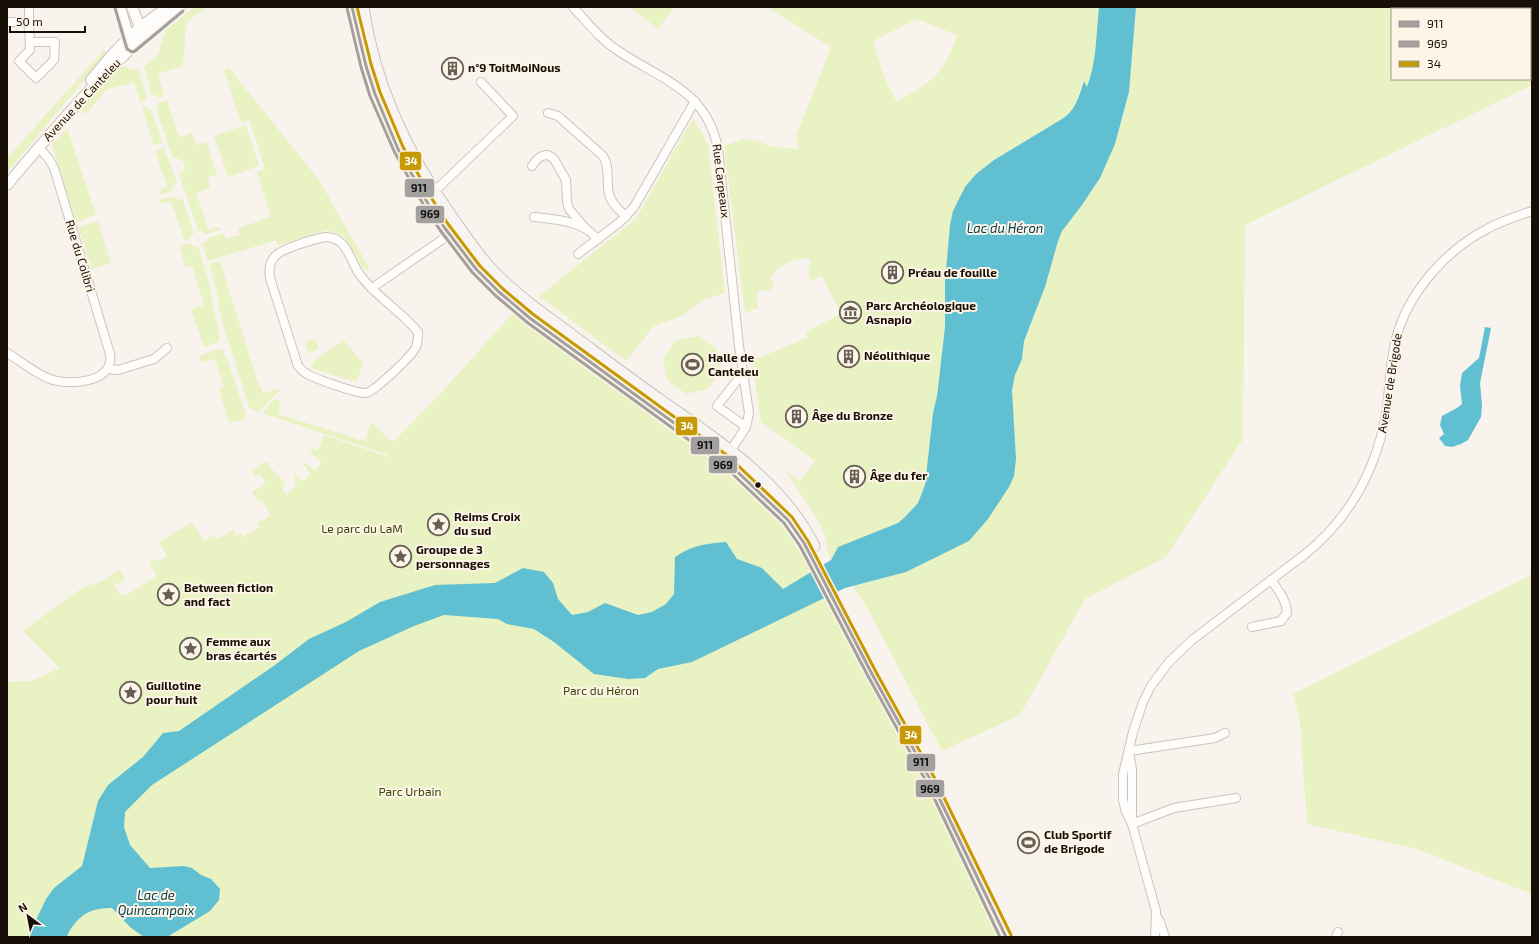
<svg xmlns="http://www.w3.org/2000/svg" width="1539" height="944" viewBox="0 0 1539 944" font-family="'Exo 2',sans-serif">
	<rect width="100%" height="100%" fill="#f9f3ed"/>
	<g fill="#e8f2c2" fill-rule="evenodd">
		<path d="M195,7H208L189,20L186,23L183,66L158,74L164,96L159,98L156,95H152L144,67L157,57L166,30Z"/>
		<path d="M632,7H675L658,29L631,8Z"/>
		<path d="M767,7H1099C1096,35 1097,61 1087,88L1083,81C1078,96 1076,110 1062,119L994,160L950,225L945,282V327L937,396L933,413L925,485L918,503L904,518L898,523L838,547L831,560C827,552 827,544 825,536C816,513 799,493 786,471L800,481L815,461L761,422L752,361L808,337L805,332L841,314L822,276L811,281L808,274L811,259C796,256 776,266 770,279L774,283L771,290L757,291L758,308L745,313L724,146L744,139L755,140L773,147L799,149L796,136L831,47ZM917,19L957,35C943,77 933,80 897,102L885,79L873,41Z"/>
		<path d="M1136,7H1532V85L1245,225L1243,439L1166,557L1085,599L1020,715L942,751L869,611L853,586L906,572L969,541L1012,390L1015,375L1022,359L1024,341L1045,287L1058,241L1062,231L1082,205L1100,178L1115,144L1129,92ZM1392,9H1530V79H1392Z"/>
		<path d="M104,50L107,52L7,173V158Z"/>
		<path d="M121,66L131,69H138L147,97L141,104L134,82L106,90L86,114L83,113L81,110Z"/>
		<path d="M229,68L319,180L369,268L367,271L363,268L345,237L327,230L278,245L276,240L208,261L202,243L207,241L208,238L224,233L226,239L240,235L238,228L271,217L257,172L265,169L249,120L241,122L240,121L224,70Z"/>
		<path d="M167,100L179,137L192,133L197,145L207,142L217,175L208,177L210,188L196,193L208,230L219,227L220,230L205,234L202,231L199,232L179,175L185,169C185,161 181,158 173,158L156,107L160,102Z"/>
		<path d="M145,107L151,109L162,143L154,145L142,108Z"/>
		<path d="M693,118L708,144L725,293L704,299L682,316L654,326L626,361L539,296L636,219Z"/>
		<path d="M246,125L259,166L228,177L214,136Z"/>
		<path d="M67,128L96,215L76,222L52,145Z"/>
		<path d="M164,148L177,183L173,186L171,192L160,195L158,191L167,187L155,151Z"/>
		<path d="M172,196L180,200L183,199L194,234L191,235L189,240L185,241L171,201L161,204L160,200Z"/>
		<path d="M98,221L111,263L92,269L78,227Z"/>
		<path d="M190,243L193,246H198L209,284L220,339L218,342L204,347L191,309L204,305L192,266L186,267L179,246Z"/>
		<path d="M220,261L257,380L263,393L278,389L280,390L258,412L251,409L249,407L220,314L217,291L209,264Z"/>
		<path d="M514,313L615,388L721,462L790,528L830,600L925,782L1001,937H7V682L31,681L60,668L23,631L76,592L87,586L100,582L120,569L126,579L117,584H114L120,595L124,596L157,576L149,562L155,558L157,562L167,556L159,542L192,522L204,541L214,535L217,540L233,530L236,536L241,533L243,537L259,527L257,523L271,515L261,499L258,501L252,492L266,483L260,474L255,476L252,471L268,461L270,467L285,483L282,490L287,495L296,485L295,478L292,474L295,475L303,482L311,473L302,463H306L315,471L322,463L317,458L313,456L310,447L318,450L324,435L388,457V455L262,413L275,399L280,401L278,414L365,441L371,422L393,442L443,391L510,316Z"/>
		<path d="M698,336L717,349L720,371L708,389L686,394L667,380L663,359L676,340Z"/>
		<path d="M314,339L319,348L309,353L305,342Z"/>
		<path d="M343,340L363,363L356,382L312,368L313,362Z"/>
		<path d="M217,349H222L227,359L246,415L244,420L229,423L219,389L224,387L216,362L212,359L201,363L199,356Z"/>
		<path d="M1532,573V894L1417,849L1307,824L1300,722L1293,694L1529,576Z"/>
	</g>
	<g fill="#60bfd0">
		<path d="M1099,7H1136L1129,92L1115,144L1100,178L1082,205L1062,231L1058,241L1045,287L1024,341L1022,359L1015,375L1012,390L1016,459L1014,476L1009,487L988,519L969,541L906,572L845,588L692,662L658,669L645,678L628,679L594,674L554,642L534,629L507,624L498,619L444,615L414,626L359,651L152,785L125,812L124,827L130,845L150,868L184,866L192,868L201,875L211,879L220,889L219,900L210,911L167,937H144L130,927L112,908C104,908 94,909 87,913C79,917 69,929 67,937H28L46,899L54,888L82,866L98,801L108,785L143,757L163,733L179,731L275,665L309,639L346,622L380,602L435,585L495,583L523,568L544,572L553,583L558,599L572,615L588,612L605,603L638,615L652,612L666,604L674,594L675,557C693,545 705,544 726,542L737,559L762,568L783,589L831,560L838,547L898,523L904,518L918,503L925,485L933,413L937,396L945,327V282L950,225L953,211L965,187L976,174L994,160L1062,119C1076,110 1079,96 1084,81L1087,87C1097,61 1096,34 1099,7Z"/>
		<path d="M1485,327L1491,328L1480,383L1482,405L1481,417L1468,440L1461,444L1452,447L1445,446L1439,438L1444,434L1440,425L1442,416L1457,408L1462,404L1460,386L1462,373L1479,358Z"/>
	</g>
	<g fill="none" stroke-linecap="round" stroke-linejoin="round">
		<defs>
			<g id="minor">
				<path d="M573,7C587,22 600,39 617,50C661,80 707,90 718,149L739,346L749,413L746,427L728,455"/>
				<path d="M7,22H29L30,50L19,61L36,78L54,60L55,42H30"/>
				<path d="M29,22V7"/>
				<path d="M548,113L558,116L603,156C611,168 605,184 610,197C613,205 620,211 626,217"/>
				<path d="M532,166C536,160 540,155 548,155L554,159L566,180L567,202L569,209L586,229"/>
				<path d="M424,197L439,187L513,116L481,82"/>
				<path d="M534,217C551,219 571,220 586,229C590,231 594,236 598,239"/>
				<path d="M325,237C348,237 349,260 360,275C376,297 401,311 418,332C418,337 418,342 416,347C412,356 375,391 366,393C358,394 316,379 307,374C303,372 301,369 298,366L270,278C266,255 282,250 300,244C308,241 316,239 325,237Z"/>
				<path d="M578,254L620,222L634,207L695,101"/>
				<path d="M372,288L459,228"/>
				<path d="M7,353C21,361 34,373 50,379C69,386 115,383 110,354L54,168L49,159L38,147"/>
				<path d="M108,369L118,370L154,359L167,348"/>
				<path d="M743,373L717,406L746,427"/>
				<path d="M1252,627L1281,621L1287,613C1286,599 1279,591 1271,580"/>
				<path d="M1129,751L1132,770V824L1156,911L1155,937"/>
				<path d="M1129,751L1215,738L1225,733"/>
				<path d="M1132,824L1126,812L1123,800V774L1133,732L1143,702L1151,686L1169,662L1192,640L1304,555C1351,518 1378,466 1387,408C1390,383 1390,359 1397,335C1410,291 1446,250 1487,229C1501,221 1517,216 1532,211"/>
				<path d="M1132,824L1174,808L1236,798"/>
				<path d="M1157,917L1160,922L1165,937"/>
				<path d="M1336,937L1338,932"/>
			</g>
			<g id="tertiary">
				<path d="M120,7L130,42"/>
				<path d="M132,7L142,32"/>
				<path d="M91,80C114,51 137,26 169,7"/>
				<path d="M7,185C50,134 93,83 142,38C154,27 167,17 180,7"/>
			</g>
			<g id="secondary">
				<path d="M352,7C366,87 398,160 444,227C456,243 467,260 481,275C497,291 514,305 531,319L725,460L788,520L804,543L872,674L930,779L1006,937"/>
				<path d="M363,7C374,85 408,156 453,219C466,237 478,256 493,271C516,295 543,314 569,333C600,356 631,380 663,402C720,442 782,482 814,546"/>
			</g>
		</defs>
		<use href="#minor" stroke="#cbc4bc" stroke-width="10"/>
		<use href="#tertiary" stroke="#cbc4bc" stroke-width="12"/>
		<use href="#secondary" stroke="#cbc4bc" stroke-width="13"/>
		<use href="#minor" stroke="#fefdfc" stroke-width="8"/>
		<use href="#tertiary" stroke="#fefdfc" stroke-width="10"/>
		<use href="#secondary" stroke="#f8f4f3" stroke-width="11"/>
		<defs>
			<path id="bus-1" d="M352,7L366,66L375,94L398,149L427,202L444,227L476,269L499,292L531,319L725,460L788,520L804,543L872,674L930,779L1006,937"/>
			<g id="bus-2">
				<path d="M115,8L127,49L132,52L135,51L183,11"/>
				<path d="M347,8L361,67L370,96L394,151L423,204L440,230L472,272L496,296L528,323L722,464L784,523L800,546L868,676L926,781L1000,937"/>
			</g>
			<path id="bus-3" d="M357,7L371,64L380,92L403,147L432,199L448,224L480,266L503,289L534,315L728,456L792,517L808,541L876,672L934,777L1011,935"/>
		</defs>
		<use href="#bus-1" stroke="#fef4e8" stroke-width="6"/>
		<use href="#bus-2" stroke="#fef4e8" stroke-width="6"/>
		<use href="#bus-3" stroke="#fef4e8" stroke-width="6"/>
		<use href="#bus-1" stroke="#a3a19f" stroke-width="3"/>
		<use href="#bus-2" stroke="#a3a19f" stroke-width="3"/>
		<use href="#bus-3" stroke="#c59a04" stroke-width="3"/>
	</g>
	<defs>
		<symbol id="building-ring" viewBox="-11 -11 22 22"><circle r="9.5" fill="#fef4e8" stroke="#665f56" stroke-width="1.5"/><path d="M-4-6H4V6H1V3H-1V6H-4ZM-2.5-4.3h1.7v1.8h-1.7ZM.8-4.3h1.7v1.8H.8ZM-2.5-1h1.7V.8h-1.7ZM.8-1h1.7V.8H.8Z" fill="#665f56"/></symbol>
		<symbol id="museum-ring" viewBox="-11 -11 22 22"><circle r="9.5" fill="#fef4e8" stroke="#665f56" stroke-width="1.5"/><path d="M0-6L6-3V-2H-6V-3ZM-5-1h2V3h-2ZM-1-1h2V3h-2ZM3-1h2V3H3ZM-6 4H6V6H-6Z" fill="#665f56"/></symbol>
		<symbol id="stadium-ring" viewBox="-11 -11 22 22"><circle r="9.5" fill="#fef4e8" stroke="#665f56" stroke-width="1.5"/><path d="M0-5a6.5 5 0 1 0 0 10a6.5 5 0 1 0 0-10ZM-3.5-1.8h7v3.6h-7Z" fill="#665f56"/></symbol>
		<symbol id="sight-ring" viewBox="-11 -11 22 22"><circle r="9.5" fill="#fef4e8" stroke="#665f56" stroke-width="1.5"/><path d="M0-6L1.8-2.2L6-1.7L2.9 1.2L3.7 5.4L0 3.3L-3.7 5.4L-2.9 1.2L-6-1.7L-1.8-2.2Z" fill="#665f56"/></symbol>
	</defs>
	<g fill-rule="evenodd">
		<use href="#building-ring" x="440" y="56" width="25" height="25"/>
		<use href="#building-ring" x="880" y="260" width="25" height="25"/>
		<use href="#museum-ring" x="838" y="300" width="25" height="25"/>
		<use href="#building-ring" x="836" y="344" width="25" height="25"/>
		<use href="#stadium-ring" x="680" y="352" width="25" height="25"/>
		<use href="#building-ring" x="784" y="404" width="25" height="25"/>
		<use href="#building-ring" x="842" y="464" width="25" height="25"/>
		<use href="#sight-ring" x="426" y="512" width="25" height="25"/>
		<use href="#sight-ring" x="388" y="544" width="25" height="25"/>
		<use href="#sight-ring" x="156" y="582" width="25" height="25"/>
		<use href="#sight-ring" x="178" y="636" width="25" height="25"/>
		<use href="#sight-ring" x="118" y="680" width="25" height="25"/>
		<use href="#stadium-ring" x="1016" y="830" width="25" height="25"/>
	</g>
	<circle fill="#170f05" stroke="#fef4e8" stroke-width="1.5" cx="758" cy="485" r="3.5"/>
	<g text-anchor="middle" stroke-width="4" stroke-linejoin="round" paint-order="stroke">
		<g font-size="12" font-weight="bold" fill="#170f05" stroke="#fef4e8" text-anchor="start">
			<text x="468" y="72">n°9 ToitMoiNous</text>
			<text x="908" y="277">Préau de fouille</text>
			<text x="866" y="310">Parc Archéologique<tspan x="866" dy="14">Asnapio</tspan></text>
			<text x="864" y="360">Néolithique</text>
			<text x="708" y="362">Halle de<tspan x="708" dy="14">Canteleu</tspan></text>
			<text x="812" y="420">Âge du Bronze</text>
			<text x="870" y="480">Âge du fer</text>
			<text x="454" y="521">Reims Croix<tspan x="454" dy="14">du sud</tspan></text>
			<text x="416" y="554">Groupe de 3<tspan x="416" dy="14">personnages</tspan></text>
			<text x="184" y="592">Between fiction<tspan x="184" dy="14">and fact</tspan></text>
			<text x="206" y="646">Femme aux<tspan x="206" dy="14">bras écartés</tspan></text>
			<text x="146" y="690">Guillotine<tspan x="146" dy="14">pour huit</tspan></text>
			<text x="1044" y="839">Club Sportif<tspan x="1044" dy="14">de Brigode</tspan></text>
		</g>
		<g font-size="12" fill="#170f05" stroke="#fef4e8">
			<text transform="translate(82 100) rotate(-47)" y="4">Avenue de Canteleu</text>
			<text transform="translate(721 181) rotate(83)" y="4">Rue Carpeaux</text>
			<text transform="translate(80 256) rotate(73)" y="4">Rue du Colibri</text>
			<text transform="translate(1390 383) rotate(-81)" y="4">Avenue de Brigode</text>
		</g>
		<g font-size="12" fill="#384603" stroke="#fef4e8">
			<text x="362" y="533">Le parc du LaM</text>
			<text x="601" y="695">Parc du Héron</text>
			<text x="410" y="796">Parc Urbain</text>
		</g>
		<g font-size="13" font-style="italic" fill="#08414c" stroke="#fef4e8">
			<text x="1005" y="233">Lac du Héron</text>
			<text x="156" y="900">Lac de<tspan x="156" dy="15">Quincampoix</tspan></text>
		</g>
	</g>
	<g stroke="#fef4e8" stroke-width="1.5">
		<rect x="399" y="151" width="23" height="20" rx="4" fill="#c59a04"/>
		<rect x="404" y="178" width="31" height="20" rx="4" fill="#a3a19f"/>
		<rect x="415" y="205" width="30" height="19" rx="4" fill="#a3a19f"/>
		<rect x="675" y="416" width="23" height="20" rx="4" fill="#c59a04"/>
		<rect x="690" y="436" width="30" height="19" rx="4" fill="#a3a19f"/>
		<rect x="708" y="455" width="30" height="19" rx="4" fill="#a3a19f"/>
		<rect x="899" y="725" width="23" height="20" rx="4" fill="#c59a04"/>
		<rect x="906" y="753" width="30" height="19" rx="4" fill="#a3a19f"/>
		<rect x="915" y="779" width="30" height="19" rx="4" fill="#a3a19f"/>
	</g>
	<g font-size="11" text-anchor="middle" font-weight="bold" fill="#fff">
		<text x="411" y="165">34</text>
		<text x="687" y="430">34</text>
		<text x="911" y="739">34</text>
	</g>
	<g font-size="11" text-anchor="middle" font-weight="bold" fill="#111">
		<text x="419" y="192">911</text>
		<text x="430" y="218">969</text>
		<text x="705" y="449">911</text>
		<text x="723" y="469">969</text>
		<text x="921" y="766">911</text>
		<text x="930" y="793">969</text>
	</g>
	<rect width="1539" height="944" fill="none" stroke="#170f05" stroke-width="16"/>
	<rect x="1391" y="8" width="140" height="72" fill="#fef4e8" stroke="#a2988d"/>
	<rect x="1399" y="21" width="20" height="6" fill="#a3a19f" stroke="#a2988d"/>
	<text x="1427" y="28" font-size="12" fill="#170f05">911</text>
	<rect x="1399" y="41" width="20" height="6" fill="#a3a19f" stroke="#a2988d"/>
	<text x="1427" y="48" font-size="12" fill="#170f05">969</text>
	<rect x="1399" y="61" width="20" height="6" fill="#c59a04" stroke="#a2988d"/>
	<text x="1427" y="68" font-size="12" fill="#170f05">34</text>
	<g transform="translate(28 916) rotate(328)" stroke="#fef4e8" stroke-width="3" paint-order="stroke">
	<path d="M0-3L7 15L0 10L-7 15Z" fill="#170f05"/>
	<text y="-6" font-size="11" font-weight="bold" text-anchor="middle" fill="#170f05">N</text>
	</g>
	<path d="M10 26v6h75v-6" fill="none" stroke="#170f05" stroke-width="2"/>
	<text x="16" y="26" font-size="12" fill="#170f05" stroke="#fef4e8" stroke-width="3" paint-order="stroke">50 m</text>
</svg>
